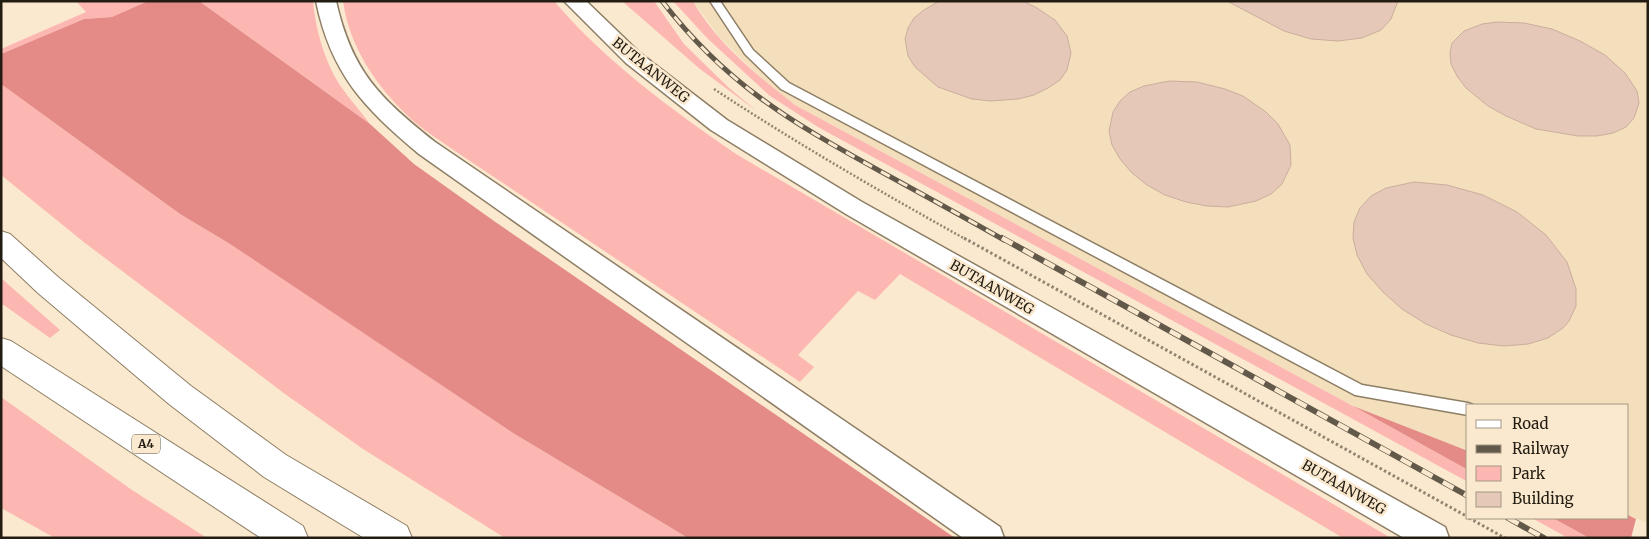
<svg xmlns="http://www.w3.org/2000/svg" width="1649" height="539" viewBox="0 0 1649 539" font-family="Merriweather,serif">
	<rect width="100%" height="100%" fill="#fae9ce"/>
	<path fill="#f4dfbd" d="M693,1H1648V523L1628,515V405H1468V451L1353,406L795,105L769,85L720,38Z"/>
	<g fill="#fdb7b3">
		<path d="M76,1H148L112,17L84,19L1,54V49L86,12Z"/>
		<path d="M199,1H313C315,26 323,55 335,77C344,93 359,109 370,124Z"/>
		<path d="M343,1H554C606,62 671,109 736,154L1391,538H1343L900,274L875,300L858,291L798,355L814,367L800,382L452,149C437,138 421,129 408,116C376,86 349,46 343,1Z"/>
		<path d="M622,1H654L684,44L728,87L758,112L700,69Z"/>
		<path d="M673,1H693C716,43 758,76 795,105L1353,406L1468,470V482L818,127L770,96L707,38Z"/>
		<path d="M1,84L180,214L230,244L513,433L688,538H505L363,449L285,394L85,243L1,175Z"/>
		<path d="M1,278L60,330L50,338L1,303Z"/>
		<path d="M1,397L132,490L207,538H55L1,508Z"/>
		<path d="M1532,518H1553L1589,538H1568Z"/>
	</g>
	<g fill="#e48b87">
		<path d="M148,1H199L370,124L414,164L494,221L955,538H688L513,433L230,244L180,214L1,84V54L84,19L112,17Z"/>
		<path d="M1353,406L1468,451V470Z"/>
		<path d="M1628,515L1636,519L1631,538H1589L1553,518H1628Z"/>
	</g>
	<g fill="#e6c8b8" stroke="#cbad9d">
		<path d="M939,1H1023L1037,8L1055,20L1067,36L1071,53L1067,70L1060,80L1048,88L1034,95L1018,99L991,101L972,99L938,87L915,67L908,56L905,39L908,28L914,18L924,10Z"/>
		<path d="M1227,1H1398L1391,19L1381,30L1362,38L1338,41L1311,39L1284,31Z"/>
		<path d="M1497,22L1524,23L1552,29L1580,41L1605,55L1625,73L1637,91L1639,103L1634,118L1626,127L1613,133L1597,136H1578L1536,129L1506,116L1488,106L1466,88L1457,76L1451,64L1450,53L1452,43L1464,31L1482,24Z"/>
		<path d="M1169,81L1197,82L1225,89L1243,96L1266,112L1278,124L1290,145L1291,165L1282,184L1271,194L1256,201L1228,207L1207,206L1186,202L1165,195L1147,185L1132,173L1120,159L1112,145L1109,131L1113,112L1120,101L1130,92L1144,86Z"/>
		<path d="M1414,182L1447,185L1483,195L1517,212L1546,235L1567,262L1576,289V306L1569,321L1563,328L1548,338L1528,344L1504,346L1478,343L1451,335L1426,324L1402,309L1383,292L1367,274L1357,255L1353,238L1354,222L1360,208L1371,196L1386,188Z"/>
	</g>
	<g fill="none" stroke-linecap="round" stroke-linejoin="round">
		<defs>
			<path id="service" d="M710,1H720L753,50L789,83L1362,385L1468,403L1473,405H1468V415L1355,395L781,89L745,54Z"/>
			<g id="minor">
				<path d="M316,1H336C352,72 380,98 435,142L1000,527L1004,538H963L419,154C364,108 331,74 316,1Z"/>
				<path d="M564,1H586L640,53L727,120L862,202L1445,527L1449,538H1404L846,214L711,130L626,63Z"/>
			</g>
			<g id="motorway">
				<path d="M1,231L10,234L58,277L191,386L286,455L407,526L412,538H364L264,477L169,404L38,293L1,258Z"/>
				<path d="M1,338L11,341L303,526L308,538H261L1,366Z"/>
			</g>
		</defs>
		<use href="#service" stroke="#8d7e65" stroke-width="3"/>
		<use href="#minor" stroke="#8d7e65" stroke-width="3"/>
		<use href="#motorway" stroke="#8d7e65" stroke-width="2"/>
		<path stroke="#918572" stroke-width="2.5" stroke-dasharray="2 2" stroke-linecap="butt" d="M714,89C796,143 881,192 967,240"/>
		<g stroke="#918572" stroke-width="3" stroke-dasharray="2.5 2.5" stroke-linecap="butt">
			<path d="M964,238L1468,517"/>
			<path d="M1469,518L1505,538"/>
		</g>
		<use href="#service" fill="#fff" fill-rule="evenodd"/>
		<use href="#minor" fill="#fff" fill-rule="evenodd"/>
		<use href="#motorway" fill="#fff" fill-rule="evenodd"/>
		<defs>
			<path id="rail-far1" d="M662,1C725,83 789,121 878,170C920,193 962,216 1004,240"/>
			<g id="rail">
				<path d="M1002,238L1468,496"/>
				<path d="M1508,518L1544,538"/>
			</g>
		</defs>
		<use href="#rail-far1" stroke="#63594a" stroke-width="5"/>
		<use href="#rail" stroke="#63594a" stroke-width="6"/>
		<use href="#rail-far1" stroke="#fae9ce" stroke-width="3" stroke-dasharray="10" stroke-linecap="butt"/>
		<use href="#rail" stroke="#fae9ce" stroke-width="4.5" stroke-dasharray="12" stroke-linecap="butt"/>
	</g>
	<g text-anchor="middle" stroke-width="5" stroke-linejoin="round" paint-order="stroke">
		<rect fill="#fae9ce" stroke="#635a4a" stroke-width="1" x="132" y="434.5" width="28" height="19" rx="4"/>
		<g font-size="12" font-weight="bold" fill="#221c12">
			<text x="146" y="448">A4</text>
		</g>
		<g font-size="14" fill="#221c12" stroke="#fae9ce">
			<text transform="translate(651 70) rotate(39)" y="5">BUTAANWEG</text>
			<text transform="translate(992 287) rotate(30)" y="5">BUTAANWEG</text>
			<text transform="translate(1344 487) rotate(30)" y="5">BUTAANWEG</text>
		</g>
	</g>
	<rect width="1649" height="539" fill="none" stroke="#221c12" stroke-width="5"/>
	<rect x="1466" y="404" width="162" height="115" fill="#fae9ce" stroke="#a49783"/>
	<rect x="1476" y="420" width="25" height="8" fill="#ffffff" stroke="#a49783"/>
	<text x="1512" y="429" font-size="15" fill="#221c12">Road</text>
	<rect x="1476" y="445" width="25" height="8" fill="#63594a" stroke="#a49783"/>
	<text x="1512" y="454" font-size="15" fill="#221c12">Railway</text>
	<rect x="1476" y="466" width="25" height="15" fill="#fdb7b3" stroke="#a49783"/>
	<text x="1512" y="479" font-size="15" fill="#221c12">Park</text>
	<rect x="1476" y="492" width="25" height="15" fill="#e6c8b8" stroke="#a49783"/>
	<text x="1512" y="504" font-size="15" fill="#221c12">Building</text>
</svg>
